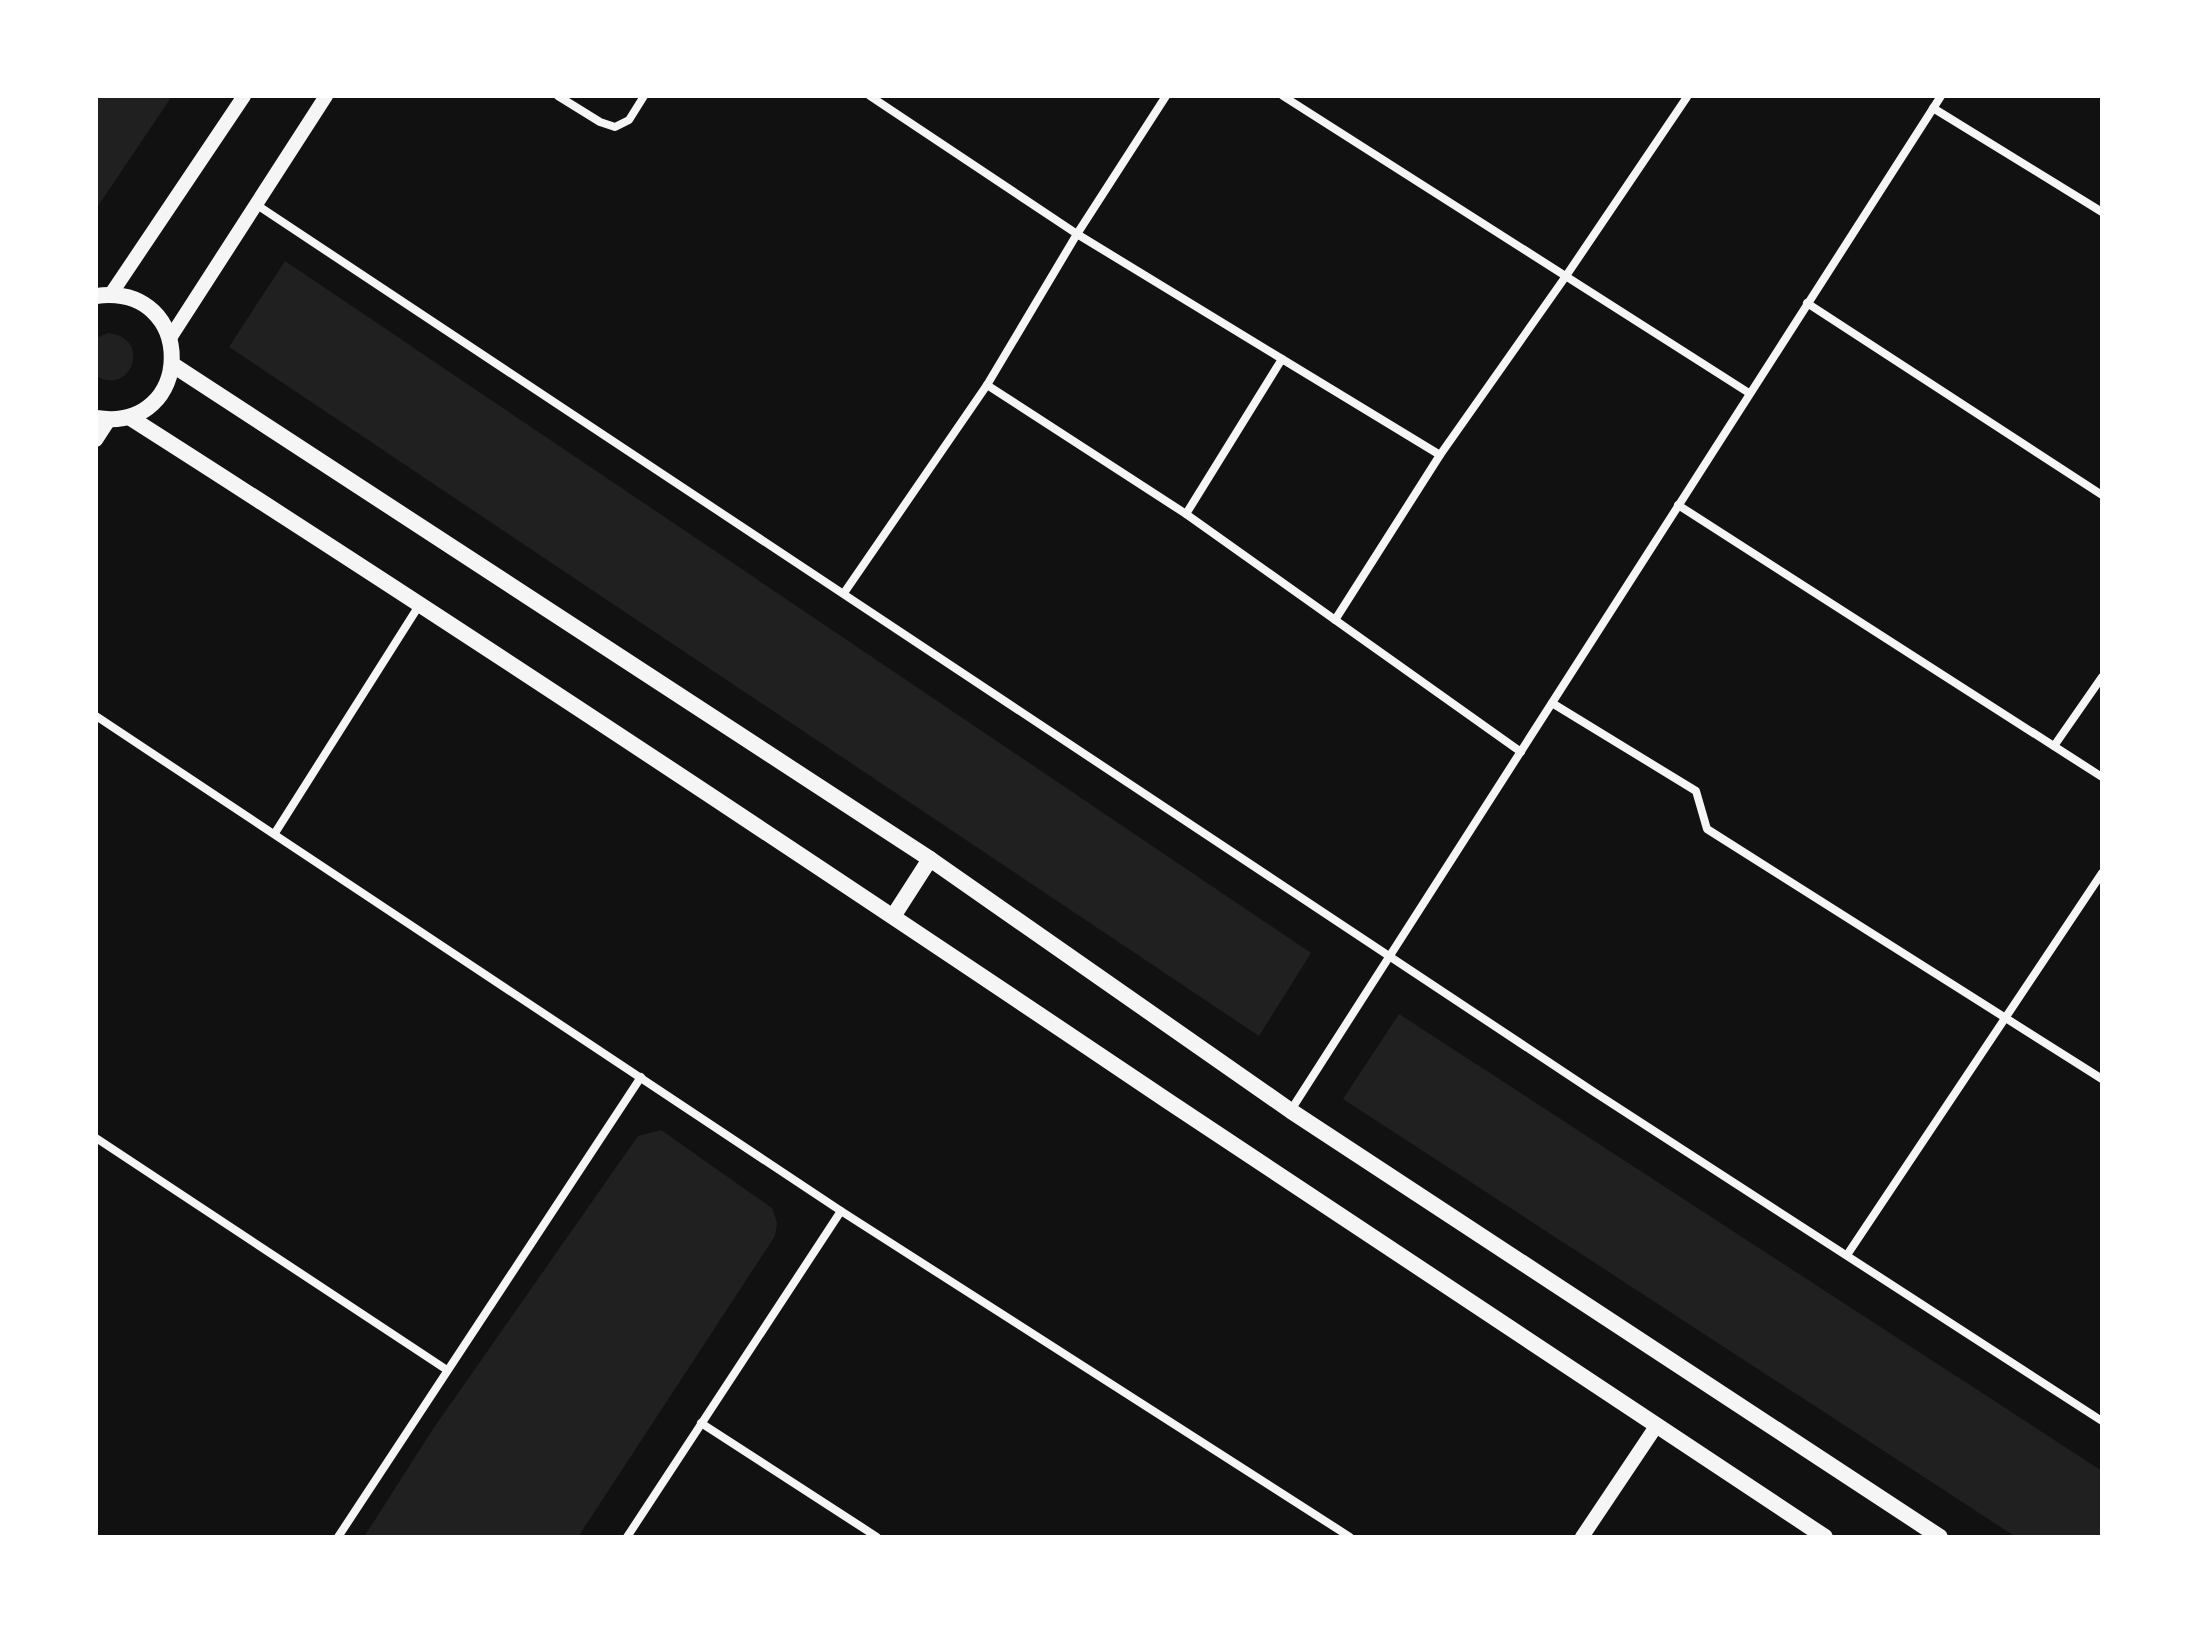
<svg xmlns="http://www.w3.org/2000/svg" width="2198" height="1633" viewBox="0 0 2198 1633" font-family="'IBM Plex Sans',sans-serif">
	<rect width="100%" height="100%" fill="#111"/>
	<g fill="#202020">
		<path d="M100,96H172L96,209V101Z"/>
		<path d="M285,261L1311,953L1259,1036L229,347Z"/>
		<path d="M108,333C153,338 131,397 96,376V338Z"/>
		<path d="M1399,1014L2102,1471V1537H2016L1343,1099Z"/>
		<path d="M661,1130L772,1208L777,1223L775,1236L578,1537H364L433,1429L638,1136Z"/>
	</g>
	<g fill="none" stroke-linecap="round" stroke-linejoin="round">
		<g stroke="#f5f5f5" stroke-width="8">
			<path d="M558,96L600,122L615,127L629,120L644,96"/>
			<path d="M870,96L1077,234L1282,359"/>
			<path d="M1283,96L1749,393"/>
			<path d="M1933,108L2102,212"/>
			<path d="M257,205L1594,1092L2102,1421"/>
			<path d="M1807,303L2102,495"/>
			<path d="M987,385L1186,514"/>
			<path d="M1678,505L2102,777"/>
			<path d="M844,593L987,385L1077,234L1166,96"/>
			<path d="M1335,620L1440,455"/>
			<path d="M1552,703L1696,791L1707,829L2102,1079"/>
			<path d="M96,716L841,1211L1350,1537"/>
			<path d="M2054,746L2102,677"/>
			<path d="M1521,752L1186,514L1282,359L1440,455L1566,276L1687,97"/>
			<path d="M275,833L420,604"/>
			<path d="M1291,1110L1941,96"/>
			<path d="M96,1138L447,1370"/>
			<path d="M1847,1255L2102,873"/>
			<path d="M701,1423L877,1537"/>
			<path d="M338,1537L641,1077"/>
			<path d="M627,1537L841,1211"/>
		</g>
		<g stroke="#f5f5f5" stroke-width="14">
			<path d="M111,294L244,96"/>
			<path d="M170,338L326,96"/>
			<path d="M96,440L109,420"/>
			<path d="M1582,1537L1657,1425"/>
		</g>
		<g stroke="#f5f5f5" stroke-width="16">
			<path d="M96,296C198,282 196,434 96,418"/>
			<path d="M173,365L930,859L1291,1111L1940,1537"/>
			<path d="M129,417C471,635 808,859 1144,1085C1370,1237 1598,1386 1825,1537"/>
			<path d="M894,915L930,859"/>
		</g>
	</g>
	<rect width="2198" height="1633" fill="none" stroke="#ffffff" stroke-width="196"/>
</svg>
